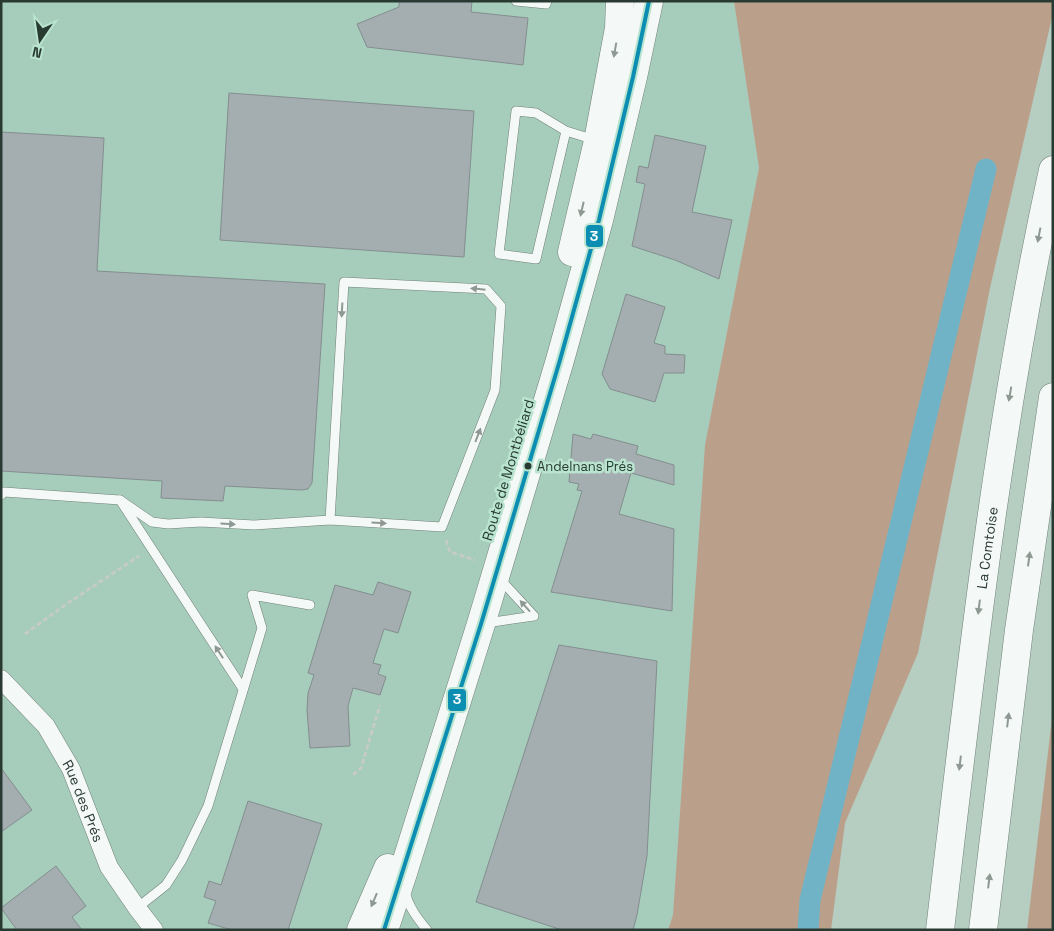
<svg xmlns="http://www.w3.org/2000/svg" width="1054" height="931" viewBox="0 0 1054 931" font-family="'Space Grotesk',sans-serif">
	<rect width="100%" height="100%" fill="#b6cdc2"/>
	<path fill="#a6ccbb" d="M1,1H734L759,168L705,445L673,915L668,930H1Z"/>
	<g fill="#baa08b">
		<path d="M734,1H1053V13L990,288L918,653L845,823L831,930H668L673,915L705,445L759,168Z"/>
		<path d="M1053,710V930H1027Z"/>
	</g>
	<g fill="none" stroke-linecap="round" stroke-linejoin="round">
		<path stroke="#71b3c6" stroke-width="21" d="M808,930L810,900L986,169"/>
	</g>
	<g fill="#a4aeb0" stroke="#848e8f">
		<path d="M399,1H472L471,12L528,18L523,65L367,47L357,24L399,7Z"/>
		<path d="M229,93L474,111L464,257L220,240Z"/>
		<path d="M1,132L104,138L97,271L325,284L312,483L308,489L302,490L225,486L223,501L161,498L162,481L1,471Z"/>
		<path d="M655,135L706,146L692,212L732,220L719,279L675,260L632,246L645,184L636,182L639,166L648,168Z"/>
		<path d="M626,294L665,307L654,343L665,346V354L685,355L684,373H664L655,402L610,389L602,374Z"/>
		<path d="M573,434L591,439L593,434L638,446L636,454L674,465V485L631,473L619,514L674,529L672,611L551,592L582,491L577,490L579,484L569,482Z"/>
		<path d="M378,582L411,592L398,633L384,629L373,663L381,665L378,674L386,677L380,695L353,688L348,706L350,746L310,748L307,710L308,693L314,675L308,673L335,585L373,595Z"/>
		<path d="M559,645L657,661L647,856L637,915L633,930H562L476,902Z"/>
		<path d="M1,768L32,810L1,832Z"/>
		<path d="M248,801L322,824L288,930H232L208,923L216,901L204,897L209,881L221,885Z"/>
		<path d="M56,866L86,906L72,917L82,930H17L1,908Z"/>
	</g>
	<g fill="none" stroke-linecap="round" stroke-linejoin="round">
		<defs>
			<g id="lane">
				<path d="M516,1L546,4L547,1"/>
				<path d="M566,131L536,259L499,254L516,111L536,113L566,131L595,140"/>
				<path d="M1,495L4,492L120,500L243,689"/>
				<path d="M120,500L152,522L168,524L201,522L254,525L330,520L442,527L495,390L501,306L486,289L344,282L330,520"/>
				<path d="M486,623L534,616L499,578"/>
				<path d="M405,891C408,906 417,918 427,930"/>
				<path d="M137,908L166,885L182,860L208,806L262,628L252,595L310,605"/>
			</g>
			<g id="street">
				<path id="s1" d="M1,679L46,726L71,769L109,867L137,908L154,930"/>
			</g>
			<g id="primary">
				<path d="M572,252L598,141L619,28L620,1"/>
				<path d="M361,930L388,868"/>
				<path d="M384,930L402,876L481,624L560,360L599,220L633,77L649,1"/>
			</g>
			<g id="highway">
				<path id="s2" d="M940,930C970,675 998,420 1053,170"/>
				<path d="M983,930L1019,630L1053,397"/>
			</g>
		</defs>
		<use href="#lane" stroke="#6f8179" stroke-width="10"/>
		<use href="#street" stroke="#6f8179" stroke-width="19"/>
		<use href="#primary" stroke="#6f8179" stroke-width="29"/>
		<use href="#highway" stroke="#6f8179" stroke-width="29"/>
		<g stroke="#c4cbc8" stroke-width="3" stroke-dasharray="5 2.5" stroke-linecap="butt">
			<path d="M446,540L450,552L475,560"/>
			<path d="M25,634L65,605L139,556"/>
			<path d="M353,775L361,768L380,705"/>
		</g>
		<use href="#lane" stroke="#f4f8f6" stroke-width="9"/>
		<use href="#street" stroke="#f4f8f6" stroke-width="18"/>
		<use href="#primary" stroke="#f4f8f6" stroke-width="28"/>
		<use href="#highway" stroke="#f4f8f6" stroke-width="28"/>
		<defs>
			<path id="bus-1" d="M384,930L481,624L560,360L599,220L633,77L649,1"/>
		</defs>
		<use href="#bus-1" stroke="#b9e4d0" stroke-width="8"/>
		<use href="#bus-1" stroke="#0c8db2" stroke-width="4"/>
	</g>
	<defs><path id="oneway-solid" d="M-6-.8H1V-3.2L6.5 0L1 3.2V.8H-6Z" transform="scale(1.25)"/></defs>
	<g fill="#8e9994">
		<use href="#oneway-solid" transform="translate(615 50) rotate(100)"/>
		<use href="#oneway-solid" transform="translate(582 209) rotate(103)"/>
		<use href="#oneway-solid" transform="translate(1039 235) rotate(101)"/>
		<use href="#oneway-solid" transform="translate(478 289) rotate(-174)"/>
		<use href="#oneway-solid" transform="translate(342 310) rotate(93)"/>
		<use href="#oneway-solid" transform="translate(1010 394) rotate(100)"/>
		<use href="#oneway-solid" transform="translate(478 435) rotate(-69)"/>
		<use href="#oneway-solid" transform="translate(379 523) rotate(3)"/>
		<use href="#oneway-solid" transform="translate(228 524) rotate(3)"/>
		<use href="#oneway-solid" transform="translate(1029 559) rotate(-82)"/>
		<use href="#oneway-solid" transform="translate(525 606) rotate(-132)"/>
		<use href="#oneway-solid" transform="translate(979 607) rotate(97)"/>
		<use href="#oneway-solid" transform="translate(219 652) rotate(-123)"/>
		<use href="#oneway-solid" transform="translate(1008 720) rotate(-83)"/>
		<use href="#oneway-solid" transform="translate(960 763) rotate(97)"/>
		<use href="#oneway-solid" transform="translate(989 881) rotate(-83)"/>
		<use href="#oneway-solid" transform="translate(374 900) rotate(113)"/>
	</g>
	<circle fill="#283a32" stroke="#b9e4d0" stroke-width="2" cx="528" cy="466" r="4.5"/>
	<g text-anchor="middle" stroke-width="5" stroke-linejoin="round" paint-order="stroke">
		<g font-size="13" fill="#283a32" stroke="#b9e4d0" text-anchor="start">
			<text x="537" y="471">Andelnans Prés</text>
		</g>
		<g font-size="14" fill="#283a32" stroke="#b9e4d0">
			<text transform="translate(508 470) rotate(-73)" y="5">Route de Montbéliard</text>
			<text dy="5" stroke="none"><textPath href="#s2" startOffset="385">La Comtoise</textPath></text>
			<text dy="5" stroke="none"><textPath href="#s1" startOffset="149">Rue des Prés</textPath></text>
		</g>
	</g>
	<g stroke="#b9e4d0" stroke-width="2">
		<rect x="585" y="224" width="19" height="24" rx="5" fill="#0c8db2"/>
		<rect x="447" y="688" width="20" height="24" rx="5" fill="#0c8db2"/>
	</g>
	<g font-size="14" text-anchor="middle" font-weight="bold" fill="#fff">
		<text x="594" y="241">3</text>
		<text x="457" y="704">3</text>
	</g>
	<rect width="1054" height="931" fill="none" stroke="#283a32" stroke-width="5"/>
	<g transform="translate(40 40) rotate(193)" stroke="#b9e4d0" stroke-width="4" paint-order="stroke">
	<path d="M0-4L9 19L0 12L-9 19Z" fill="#283a32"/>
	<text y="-8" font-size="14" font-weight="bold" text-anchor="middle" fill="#283a32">N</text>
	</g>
</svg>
